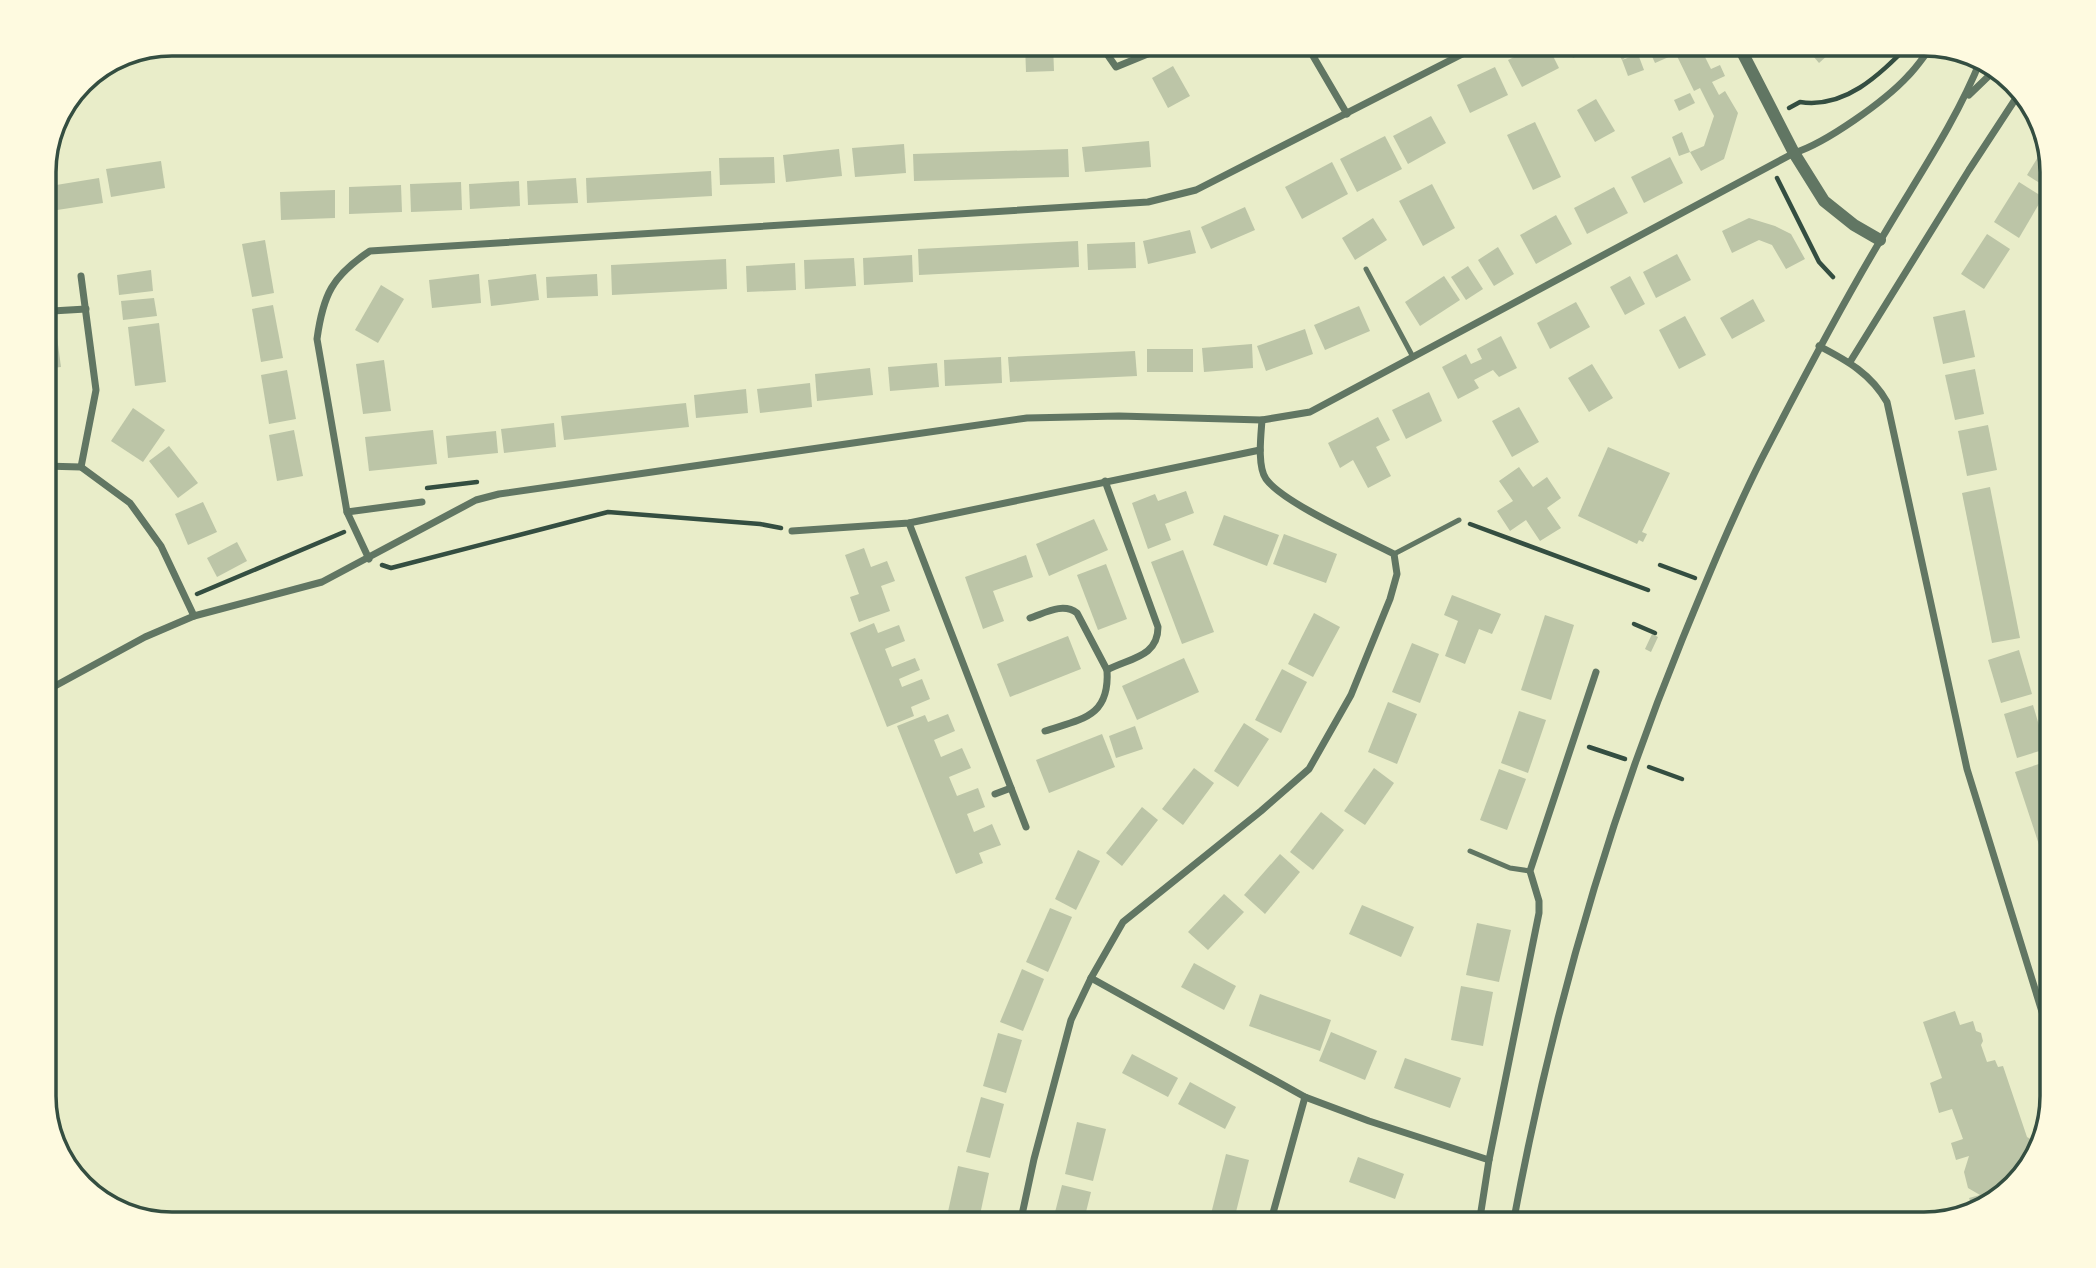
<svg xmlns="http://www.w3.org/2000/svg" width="2096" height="1268" viewBox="0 0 2096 1268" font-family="'Titillium Web',sans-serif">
	<rect width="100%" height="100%" fill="#e9edc9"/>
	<g fill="#bcc5a7">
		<path d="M1025,44H1053L1054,71L1026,72Z"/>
		<path d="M1540,44H1547L1559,68L1522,87L1508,60Z"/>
		<path d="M1567,44H1602L1573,58Z"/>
		<path d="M1612,44H1634L1637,50L1622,60Z"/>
		<path d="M1678,44H1710L1713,48L1703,53L1711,69L1720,65L1725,76L1712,82L1719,95L1725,91L1738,113L1724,159L1701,171L1690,152L1704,146L1714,116L1700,88L1694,91L1675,52L1681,49Z"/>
		<path d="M1803,44H1838L1839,45L1819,63Z"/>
		<path d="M1666,45L1671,56L1655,63L1650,52Z"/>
		<path d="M1638,54L1644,70L1628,76L1622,60Z"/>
		<path d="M1173,66L1190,96L1168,108L1152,78Z"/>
		<path d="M1495,67L1508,95L1470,113L1457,85Z"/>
		<path d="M1690,93L1695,103L1679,111L1674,100Z"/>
		<path d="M1596,99L1615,131L1595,142L1577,110Z"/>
		<path d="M1431,116L1446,143L1408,164L1393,136Z"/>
		<path d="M1535,122L1561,177L1533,190L1507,135Z"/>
		<path d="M1682,132L1690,152L1679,156L1672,137Z"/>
		<path d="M1385,136L1402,169L1357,192L1340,159Z"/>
		<path d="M1149,141L1151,167L1085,172L1082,147Z"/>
		<path d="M904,144L906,173L855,177L852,148Z"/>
		<path d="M2046,144L2052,164L2051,190L2027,175Z"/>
		<path d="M839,149L842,176L786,182L783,155Z"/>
		<path d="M1068,149L1069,177L914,181L913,154Z"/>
		<path d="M774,157L775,183L720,185L719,158Z"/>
		<path d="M1670,157L1683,183L1644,203L1631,177Z"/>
		<path d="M161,161L165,188L111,197L106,169Z"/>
		<path d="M1332,162L1348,194L1302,219L1285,187Z"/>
		<path d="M711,171L712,196L587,203L586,178Z"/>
		<path d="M99,178L103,203L44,212V187Z"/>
		<path d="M576,178L578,203L528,205L527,181Z"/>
		<path d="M519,181L520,206L470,209L469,184Z"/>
		<path d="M461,182L462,210L411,212L410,184Z"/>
		<path d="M2019,182L2043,197L2019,238L1994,222Z"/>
		<path d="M1432,184L1455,228L1423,246L1399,201Z"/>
		<path d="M401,185L402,212L349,214V187Z"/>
		<path d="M1614,187L1628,213L1587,234L1574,208Z"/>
		<path d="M335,190V218L281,220L280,192Z"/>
		<path d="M1245,207L1255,230L1211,249L1201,227Z"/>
		<path d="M1556,215L1572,244L1536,264L1520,235Z"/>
		<path d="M1373,218L1387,240L1355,260L1342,238Z"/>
		<path d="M1749,218L1775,226L1791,234L1805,259L1786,269L1772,245L1759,240L1732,253L1722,231Z"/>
		<path d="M1190,230L1196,253L1148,264L1143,241Z"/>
		<path d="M1987,234L2010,249L1984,289L1961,274Z"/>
		<path d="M265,240L274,293L252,297L242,244Z"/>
		<path d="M1078,241L1079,267L919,275L918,249Z"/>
		<path d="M1135,242L1136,268L1088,270L1087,244Z"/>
		<path d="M1498,247L1514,274L1494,286L1478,260Z"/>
		<path d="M1677,254L1691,280L1656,298L1643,272Z"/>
		<path d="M912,255L913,282L864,285L863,258Z"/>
		<path d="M854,258L856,286L805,289L804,260Z"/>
		<path d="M726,259L727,289L612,295L611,265Z"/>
		<path d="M795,263L796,290L747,292L746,266Z"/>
		<path d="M1468,266L1483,289L1466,300L1451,277Z"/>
		<path d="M151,270L153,291L119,295L117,275Z"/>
		<path d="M479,274L481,303L432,308L429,280Z"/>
		<path d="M536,274L539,300L491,306L488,280Z"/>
		<path d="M597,274L598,296L547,298L546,277Z"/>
		<path d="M1444,276L1460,300L1420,326L1405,302Z"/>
		<path d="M1630,276L1645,304L1625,315L1610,287Z"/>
		<path d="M381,285L404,299L378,343L355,330Z"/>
		<path d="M154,298L157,316L123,320L121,301Z"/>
		<path d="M1753,299L1765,321L1732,339L1720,318Z"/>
		<path d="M1576,302L1590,327L1550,349L1537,323Z"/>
		<path d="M273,305L283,358L261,362L252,309Z"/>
		<path d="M1359,306L1370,331L1325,350L1314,325Z"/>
		<path d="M1965,310L1975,357L1943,364L1933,317Z"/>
		<path d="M1685,316L1706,355L1679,369L1659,330Z"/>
		<path d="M159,323L166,382L135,386L128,327Z"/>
		<path d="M1305,329L1313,354L1266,371L1257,346Z"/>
		<path d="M56,330L61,367L44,369V331Z"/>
		<path d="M1501,336L1517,368L1499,377L1493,370L1474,380L1479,388L1458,399L1442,367L1466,354L1471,364L1482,359L1477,349Z"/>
		<path d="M1252,344L1253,368L1204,372L1202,348Z"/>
		<rect x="1147" y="349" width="46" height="23"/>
		<path d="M1135,351L1137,376L1010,382L1008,357Z"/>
		<path d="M1001,357L1002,383L945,386L944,360Z"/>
		<path d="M384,360L391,411L363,414L356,364Z"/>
		<path d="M937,363L939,387L890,391L888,367Z"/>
		<path d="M1592,364L1613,398L1589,412L1568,378Z"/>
		<path d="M870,368L873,395L817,401L815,374Z"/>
		<path d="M1975,369L1984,414L1955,420L1945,375Z"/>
		<path d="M287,370L296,419L269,424L261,375Z"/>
		<path d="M810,383L812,407L760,413L757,389Z"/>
		<path d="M746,389L748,413L696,418L694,395Z"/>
		<path d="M1429,392L1442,421L1406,439L1392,410Z"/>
		<path d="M686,403L689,427L564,440L561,416Z"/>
		<path d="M51,407L54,438L44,439V408Z"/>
		<path d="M1519,407L1539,442L1512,457L1492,421Z"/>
		<path d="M133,408L165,430L143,462L111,441Z"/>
		<path d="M1378,417L1390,440L1376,447L1391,476L1368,488L1353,460L1340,468L1328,443Z"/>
		<path d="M554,423L556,447L504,453L501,429Z"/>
		<path d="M1988,425L1997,470L1967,476L1958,431Z"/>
		<path d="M294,430L303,476L277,481L269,435Z"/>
		<path d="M433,430L437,464L369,471L365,437Z"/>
		<path d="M496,431L498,453L448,458L446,436Z"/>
		<path d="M169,446L198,483L178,498L149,461Z"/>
		<path d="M1608,447L1670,473L1642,532L1647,534L1643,542L1639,540L1637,544L1578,516Z"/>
		<path d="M1519,467L1533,487L1547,477L1561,498L1547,508L1561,528L1540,541L1526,520L1510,531L1497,511L1513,501L1499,481Z"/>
		<path d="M1990,487L2020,638L1992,643L1962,493Z"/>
		<path d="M1186,491L1194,513L1165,524L1171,540L1148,549L1132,503L1155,494L1158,501Z"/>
		<path d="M203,502L217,532L188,545L175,514Z"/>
		<path d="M1224,515L1279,535L1267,566L1213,545Z"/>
		<path d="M1094,519L1108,550L1049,576L1036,544Z"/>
		<path d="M1284,534L1337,554L1326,583L1273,564Z"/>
		<path d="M237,542L247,561L217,577L207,558Z"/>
		<path d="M864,548L871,567L887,561L895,581L881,586L890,611L859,622L850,597L859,594L845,555Z"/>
		<path d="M1183,550L1214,632L1182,644L1151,562Z"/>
		<path d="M1026,555L1033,577L993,591L1004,621L983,629L965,577Z"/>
		<path d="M1106,564L1127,619L1098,630L1077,575Z"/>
		<path d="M1452,595L1501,614L1492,634L1479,629L1465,664L1445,656L1458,621L1444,615Z"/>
		<path d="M1314,613L1340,627L1313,677L1288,664Z"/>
		<path d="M1545,615L1574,625L1551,700L1521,690Z"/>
		<path d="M874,623L878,633L899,625L905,641L885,649L892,667L915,658L920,670L899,679L902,687L922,679L930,699L911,707L914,716L887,727L850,633Z"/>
		<path d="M1652,634L1658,637L1651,652L1645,649Z"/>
		<path d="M1068,636L1081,669L1010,697L997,664Z"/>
		<path d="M1412,643L1439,654L1420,703L1392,692Z"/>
		<path d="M2019,650L2032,694L2001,703L1988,660Z"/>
		<path d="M1184,658L1199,692L1137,720L1122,686Z"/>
		<path d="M1282,669L1307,682L1281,733L1255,720Z"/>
		<path d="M1388,702L1417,714L1397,764L1368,752Z"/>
		<path d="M2033,705L2046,749L2017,758L2004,714Z"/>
		<path d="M1519,711L1546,720L1528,773L1501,763Z"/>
		<path d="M948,714L955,731L934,740L941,757L962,748L971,768L949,777L957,796L978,788L985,807L967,814L974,832L992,824L1001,845L979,853L983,863L956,874L897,726L925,715L928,722Z"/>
		<path d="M1244,723L1269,739L1238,787L1214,771Z"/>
		<path d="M1135,726L1143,749L1116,758L1109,736Z"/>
		<path d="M1102,734L1115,767L1049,793L1036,760Z"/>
		<path d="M2045,762L2052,785V884L2015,772Z"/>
		<path d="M1194,768L1214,783L1183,825L1162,809Z"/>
		<path d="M1374,768L1394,783L1365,825L1344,811Z"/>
		<path d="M1499,769L1526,779L1507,830L1480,820Z"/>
		<path d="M1142,807L1158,820L1122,866L1106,853Z"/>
		<path d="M1321,812L1344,830L1313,870L1290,852Z"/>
		<path d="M1078,850L1100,861L1076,910L1055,899Z"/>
		<path d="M1280,854L1300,872L1265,914L1244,895Z"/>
		<path d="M1224,894L1244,912L1208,950L1188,932Z"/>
		<path d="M1362,905L1414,927L1401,957L1349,934Z"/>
		<path d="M1050,908L1072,917L1048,972L1026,962Z"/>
		<path d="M1477,923L1511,930L1499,982L1466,975Z"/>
		<path d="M1194,963L1236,986L1224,1010L1181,987Z"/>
		<path d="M1022,969L1044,979L1023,1031L1000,1022Z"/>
		<path d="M1461,986L1493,992L1483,1046L1451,1040Z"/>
		<path d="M1260,994L1331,1020L1320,1051L1249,1026Z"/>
		<path d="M1955,1011L1960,1025L1973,1021L1976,1031L1981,1033L1983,1041L1981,1045L1987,1062L1995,1060L1998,1067L2003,1066L2027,1137L2039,1144L2035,1161L1989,1207L1974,1211L1969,1198L1980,1195L1968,1188L1964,1172L1969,1156L1956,1160L1951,1143L1963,1139L1952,1109L1939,1113L1930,1083L1942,1078L1923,1022Z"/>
		<path d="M1331,1032L1377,1051L1365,1080L1319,1061Z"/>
		<path d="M998,1033L1022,1040L1006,1093L983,1086Z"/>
		<path d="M1132,1054L1178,1078L1168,1097L1122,1073Z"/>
		<path d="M1405,1058L1461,1078L1450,1108L1394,1088Z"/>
		<path d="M1190,1082L1236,1107L1225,1129L1178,1104Z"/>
		<path d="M981,1097L1004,1104L990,1158L966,1152Z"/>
		<path d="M1077,1122L1106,1129L1093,1181L1065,1174Z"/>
		<path d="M1226,1154L1249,1160L1234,1220L1211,1214Z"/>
		<path d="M1358,1157L1404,1174L1395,1199L1349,1182Z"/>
		<path d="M958,1166L989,1173L978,1224L946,1221Z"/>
		<path d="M1062,1185L1091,1192L1083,1224H1052Z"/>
		<path d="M1416,1211L1438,1215L1436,1224H1414Z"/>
		<path d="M1313,1216L1341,1223L1340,1224H1311Z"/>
	</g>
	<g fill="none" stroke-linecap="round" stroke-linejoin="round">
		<g stroke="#344e41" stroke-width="4.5">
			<path d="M1789,108L1800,102C1846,109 1880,74 1910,44"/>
			<path d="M1777,178L1819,262L1833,277"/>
			<path d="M427,488L477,482"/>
			<path d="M1470,524L1648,590"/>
			<path d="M382,565L391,568L608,512L760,524L781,528"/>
			<path d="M1660,565L1695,578"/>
			<path d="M197,594L344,532"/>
			<path d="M1634,624L1655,633"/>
			<path d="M1589,747L1625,759"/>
			<path d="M1649,767L1682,779"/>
		</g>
		<g stroke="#617663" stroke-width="5">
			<path d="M1366,269L1413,357"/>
			<path d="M1394,554L1459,520"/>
			<path d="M1470,851L1510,868L1530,871"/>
		</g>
		<g stroke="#617663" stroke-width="7">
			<path d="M1100,44L1116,67L1172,44"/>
			<path d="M1306,44L1347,114"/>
			<path d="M1969,95L1996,69"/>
			<path d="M52,311L86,309"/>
			<path d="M1819,346C1848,361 1871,374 1887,402L1967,769L2052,1044"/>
			<path d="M1850,362L1969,170L2020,92"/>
			<path d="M44,466L81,467L130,503L161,546L194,616"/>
			<path d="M81,467L96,390L81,276"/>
			<path d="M347,512L422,502"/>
			<path d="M909,523L1026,827"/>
			<path d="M792,531L909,523L1260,450"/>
			<path d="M369,559L347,512L317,339C323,295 332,276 370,251L1148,202L1196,190L1482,44"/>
			<path d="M1030,618C1045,613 1063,602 1077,613L1107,670C1130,658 1158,657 1158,627L1105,481"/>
			<path d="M44,692L145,637L194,616L322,582L476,500L499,494L1027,418L1119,416L1262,420L1310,412L1794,153C1826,143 1885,101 1908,76C1917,67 1924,56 1932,46"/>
			<path d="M1045,731C1082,719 1110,717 1107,670"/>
			<path d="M995,794L1011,788"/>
			<path d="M1091,978L1305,1097L1369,1121L1489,1160"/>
			<path d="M1020,1224L1034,1159L1071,1020L1091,978L1123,922L1261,811L1309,769L1351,695L1390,599L1397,574L1394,554C1365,539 1283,503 1266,479C1257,466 1261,435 1262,420"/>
			<path d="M1270,1224L1305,1097"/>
			<path d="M1479,1224L1489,1160L1539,913V901L1530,871L1596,672"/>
			<path d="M1513,1224C1550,1024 1605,829 1682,640C1707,579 1732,518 1761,460C1800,384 1839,309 1883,236C1917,178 1956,122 1981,59"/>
		</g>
		<path stroke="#617663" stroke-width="12" d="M1738,44L1794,153L1824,201L1854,225L1880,240"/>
	</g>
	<path d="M0 0H2096V1268H0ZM172 56H1924A116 116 0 0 1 2040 172V1096A116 116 0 0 1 1924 1212H172A116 116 0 0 1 56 1096V172A116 116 0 0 1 172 56Z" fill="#fefae0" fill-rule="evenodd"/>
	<path fill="none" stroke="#344e41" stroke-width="3.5" d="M172 56H1924A116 116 0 0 1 2040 172V1096A116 116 0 0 1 1924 1212H172A116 116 0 0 1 56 1096V172A116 116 0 0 1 172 56Z"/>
</svg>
